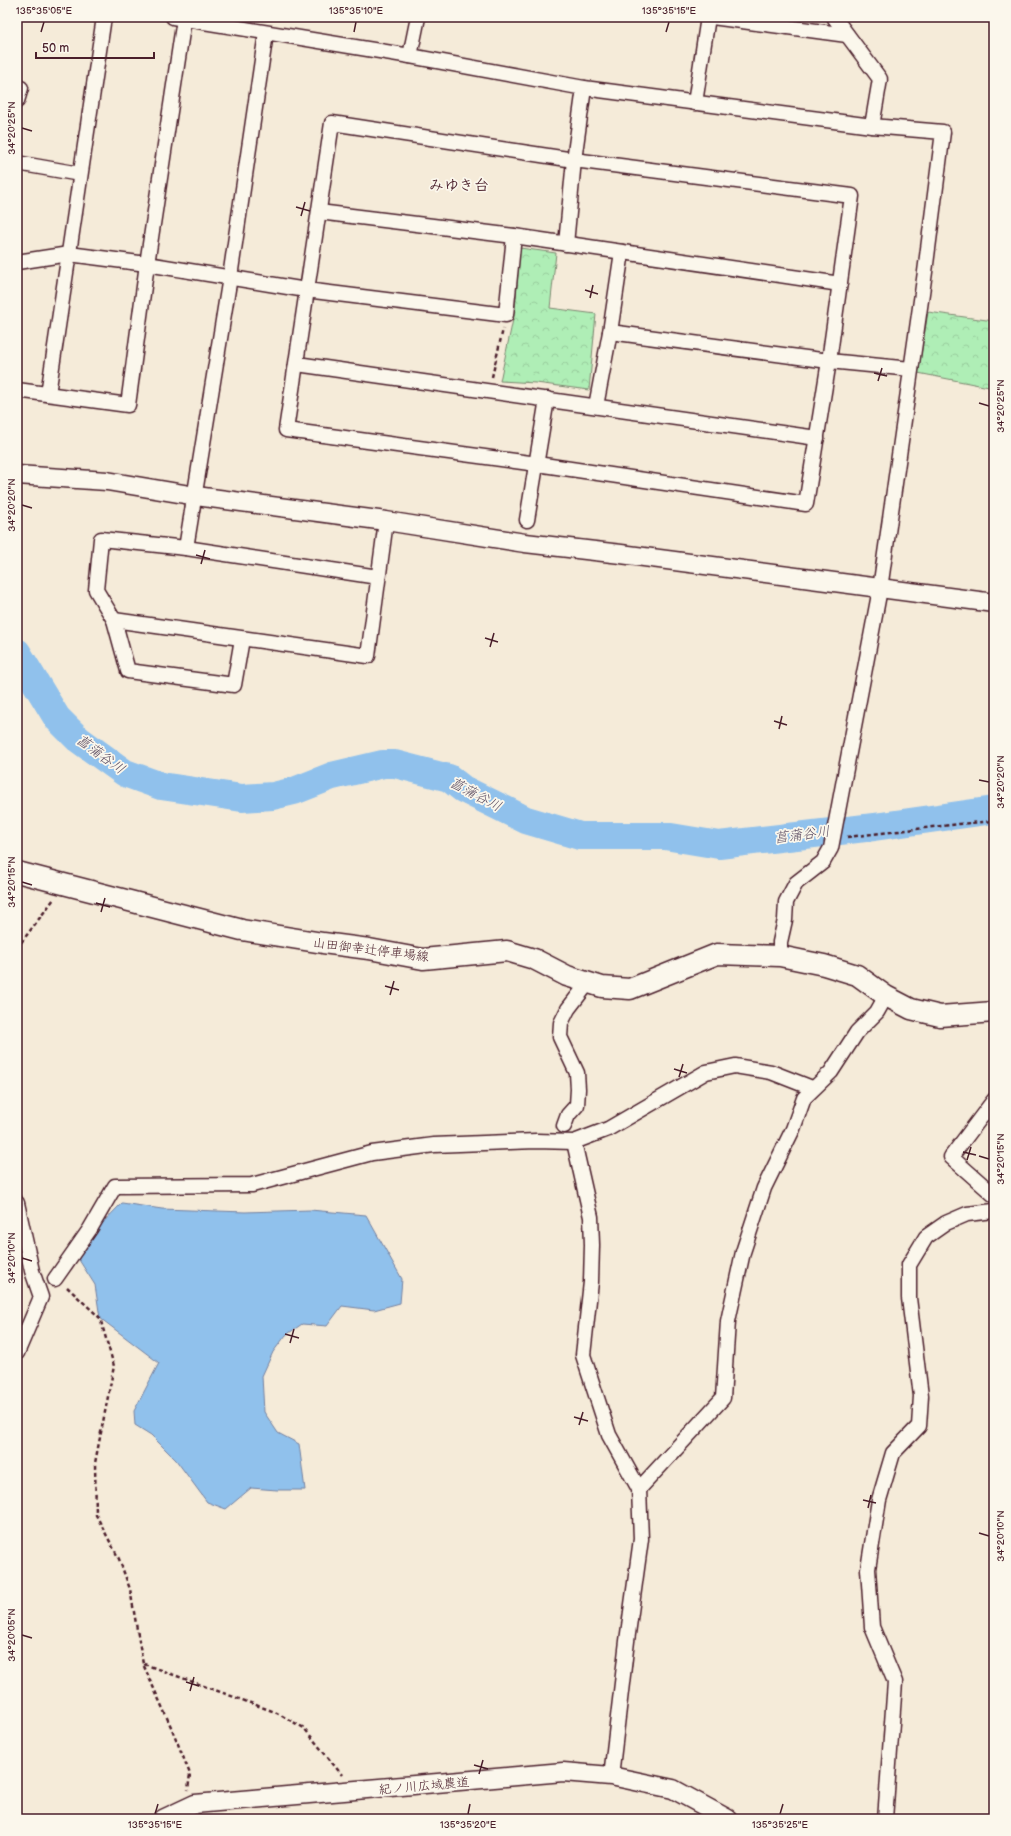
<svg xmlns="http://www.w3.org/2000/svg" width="1011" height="1836" viewBox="0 0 1011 1836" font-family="'Balsamiq Sans','Klee One',sans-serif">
	<defs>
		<pattern id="forest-crowns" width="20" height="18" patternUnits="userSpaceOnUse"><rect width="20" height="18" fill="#afeeb6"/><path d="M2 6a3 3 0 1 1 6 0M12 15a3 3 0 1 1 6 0" fill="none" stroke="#98cc9d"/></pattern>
	</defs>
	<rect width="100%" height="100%" fill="#f5ebd9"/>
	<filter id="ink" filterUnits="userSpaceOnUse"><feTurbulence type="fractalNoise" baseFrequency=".025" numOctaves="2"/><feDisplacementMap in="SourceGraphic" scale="8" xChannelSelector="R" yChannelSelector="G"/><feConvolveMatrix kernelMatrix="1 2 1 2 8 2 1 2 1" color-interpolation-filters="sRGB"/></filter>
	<g filter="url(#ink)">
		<g fill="url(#forest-crowns)" stroke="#7c8670">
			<path d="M520,248L556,253L550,308L596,314L589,390L536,383L500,381L515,310Z"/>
			<path d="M928,312L994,321V388L918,373Z"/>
		</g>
		<path fill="#90c1ec" stroke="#74809f" d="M122,1203L162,1209L245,1212L310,1210L366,1215L402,1279L400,1303L374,1310L342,1306L327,1326L302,1324L286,1335L273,1352L262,1376L264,1412L278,1433L299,1444L305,1490H277L251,1488L226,1509L207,1502L176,1460L151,1435L135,1425L134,1411L159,1363L100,1318L95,1285L74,1252Z"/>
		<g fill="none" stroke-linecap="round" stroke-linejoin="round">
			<path stroke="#90c1ec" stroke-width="28" d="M17,652L57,718L78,739L125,773L161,786L242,798L273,796L294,791L332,776L383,764H395L449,778L463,789L526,820L580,836H665L719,845L874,827L994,810"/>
			<defs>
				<g id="minor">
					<path d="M173,17L410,56L584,88L872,126L943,132L925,272L880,589L831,848L823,862L796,883L786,902L785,920L780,942V956"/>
					<path d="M712,17L847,35"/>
					<path d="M834,17L880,79L872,126"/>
					<path d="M410,56L418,17"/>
					<path d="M17,87L21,88L17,101"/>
					<path d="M695,103L708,17"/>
					<path d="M332,123L574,160L852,196L829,361L806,504L537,464L286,430Z"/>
					<path d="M17,163L80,174"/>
					<path d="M319,212L514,236L840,284"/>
					<path d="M566,244L574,160L584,88"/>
					<path d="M622,252L610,332L829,361L911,369"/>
					<path d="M17,262L69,254L147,264L306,290L506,315L514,236"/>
					<path d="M297,364L817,438"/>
					<path d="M17,390L128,405L147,264L184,19"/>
					<path d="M48,394L104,17"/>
					<path d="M596,406L610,332"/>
					<path d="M527,520L547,399"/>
					<path d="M186,548L230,277L266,33"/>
					<path d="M114,620L368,656L386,521"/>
					<path d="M242,639L234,685L128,671L114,620L96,590L101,539L186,548L378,577"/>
					<path d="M994,1100L951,1157L994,1195"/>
					<path d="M564,1126L568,1115L577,1105L578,1089L577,1073L560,1037L561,1023L568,1009L588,983"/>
					<path d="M574,1142L591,1217L592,1245L591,1282L583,1355L609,1435L639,1489L641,1539L627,1641L611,1776"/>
					<path d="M17,1203L32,1271L41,1297L17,1353"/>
					<path d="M55,1279L90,1229L115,1186L252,1185L372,1153L434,1145L536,1141L574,1142L608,1129L706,1072L735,1066L771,1072L812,1088"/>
					<path d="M639,1489L723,1398L728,1321L743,1252L764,1188L793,1129L804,1098L831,1072L857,1032L877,1012L886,996"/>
					<path d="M885,1819L895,1682L872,1627L868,1569L879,1500L893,1453L919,1426L921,1396L909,1298V1265L926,1237L946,1223L967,1214L994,1211"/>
				</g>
				<g id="tertiary">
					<path d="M17,475L107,481L196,496L386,521L525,543L621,554L994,603"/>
					<path d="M163,1819L195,1804L563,1772L611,1776L673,1789L728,1819"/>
				</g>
				<path id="secondary" d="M17,872L242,930L323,943L369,949L423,959L507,951L534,959L567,976L602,987L630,989L717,954L780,956L824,965L857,975L886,996L911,1009L940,1016L994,1012"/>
			</defs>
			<use href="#minor" stroke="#4a1f2b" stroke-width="17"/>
			<use href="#tertiary" stroke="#4a1f2b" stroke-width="21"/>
			<use href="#secondary" stroke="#4a1f2b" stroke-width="23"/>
			<g stroke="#4a1f2b" stroke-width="2.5" stroke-dasharray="4 3" stroke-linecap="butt">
				<path d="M492,377L503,329"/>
				<path d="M847,837L959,824L994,821"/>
				<path d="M17,948L54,899"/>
				<path d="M67,1287L100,1318L114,1366L95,1463L96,1515L119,1559L130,1589L143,1664L172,1729L190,1774L188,1790"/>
				<path d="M144,1664L275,1712L304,1728L342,1775"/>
			</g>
			<use href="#minor" stroke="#fbf7ec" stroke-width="14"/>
			<use href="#tertiary" stroke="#fbf7ec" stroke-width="18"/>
			<use href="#secondary" stroke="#fbf7ec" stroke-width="20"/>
		</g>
	</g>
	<path fill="none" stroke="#4a1f2b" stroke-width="1.5" d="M41,32L44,22M354,32L356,22M666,32L669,22M22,128L32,131M296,207L310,211M301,216L305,202M585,290L598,294M590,298L593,285M874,373L887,376M878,381L882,368M979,403L989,406M22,505L32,508M196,555L210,559M201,564L205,550M485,638L498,642M490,647L494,633M774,721L787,725M779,729L782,716M979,780L989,782M22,882L32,885M96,903L110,907M101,912L105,898M385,986L399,990M390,995L394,981M674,1069L687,1073M679,1077L683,1064M963,1152L976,1155M979,1156L989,1159M967,1160L971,1147M22,1258L32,1261M285,1334L299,1338M290,1343L294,1329M574,1417L588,1421M579,1425L583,1412M863,1500L876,1503M868,1508L871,1495M979,1533L989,1536M22,1635L32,1638M186,1682L199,1686M190,1691L194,1677M474,1765L488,1769M479,1774L483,1760M155,1814L158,1804M468,1814L470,1804M780,1814L783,1804"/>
	<g text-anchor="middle" stroke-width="3.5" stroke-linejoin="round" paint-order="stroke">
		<g font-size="13" fill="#4a1f2b" stroke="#fbf7ec">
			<text transform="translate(371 949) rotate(7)" y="5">山田御幸辻停車場線</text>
			<text transform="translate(424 1785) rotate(-5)" y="5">紀ノ川広域農道</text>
		</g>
		<g font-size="14" font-style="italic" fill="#5f5065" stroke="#fbf7ec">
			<text transform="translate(101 754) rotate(36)" y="5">菖蒲谷川</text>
			<text transform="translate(476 794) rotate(28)" y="5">菖蒲谷川</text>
			<text transform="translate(802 834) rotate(-7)" y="5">菖蒲谷川</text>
		</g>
		<g font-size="15" font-weight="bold" fill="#4a1f2b" stroke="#fbf7ec">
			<text x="459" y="190">みゆき台</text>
		</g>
	</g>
	<rect width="1011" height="1836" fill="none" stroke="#fbf7ec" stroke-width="44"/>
	<path d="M36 52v6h118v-6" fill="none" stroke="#4a1f2b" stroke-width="2"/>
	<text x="42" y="52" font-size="12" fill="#4a1f2b" stroke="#fbf7ec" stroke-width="3" paint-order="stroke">50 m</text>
	<rect x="22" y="22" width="967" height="1792" fill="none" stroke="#4a1f2b" stroke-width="1.5"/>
	<g font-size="10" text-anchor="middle" fill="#4a1f2b">
		<text x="44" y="14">135°35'05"E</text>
		<text x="356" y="14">135°35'10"E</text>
		<text x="669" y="14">135°35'15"E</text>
		<text transform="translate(11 128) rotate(-90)" y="4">34°20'25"N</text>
		<text transform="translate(1000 406) rotate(-90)" y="4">34°20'25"N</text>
		<text transform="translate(11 505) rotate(-90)" y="4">34°20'20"N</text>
		<text transform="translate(1000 782) rotate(-90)" y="4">34°20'20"N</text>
		<text transform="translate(11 882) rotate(-90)" y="4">34°20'15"N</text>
		<text transform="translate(1000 1159) rotate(-90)" y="4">34°20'15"N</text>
		<text transform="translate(11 1258) rotate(-90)" y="4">34°20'10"N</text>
		<text transform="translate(1000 1536) rotate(-90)" y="4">34°20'10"N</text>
		<text transform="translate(11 1635) rotate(-90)" y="4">34°20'05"N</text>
		<text x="155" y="1828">135°35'15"E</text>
		<text x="468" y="1828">135°35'20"E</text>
		<text x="780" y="1828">135°35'25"E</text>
	</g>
</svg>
